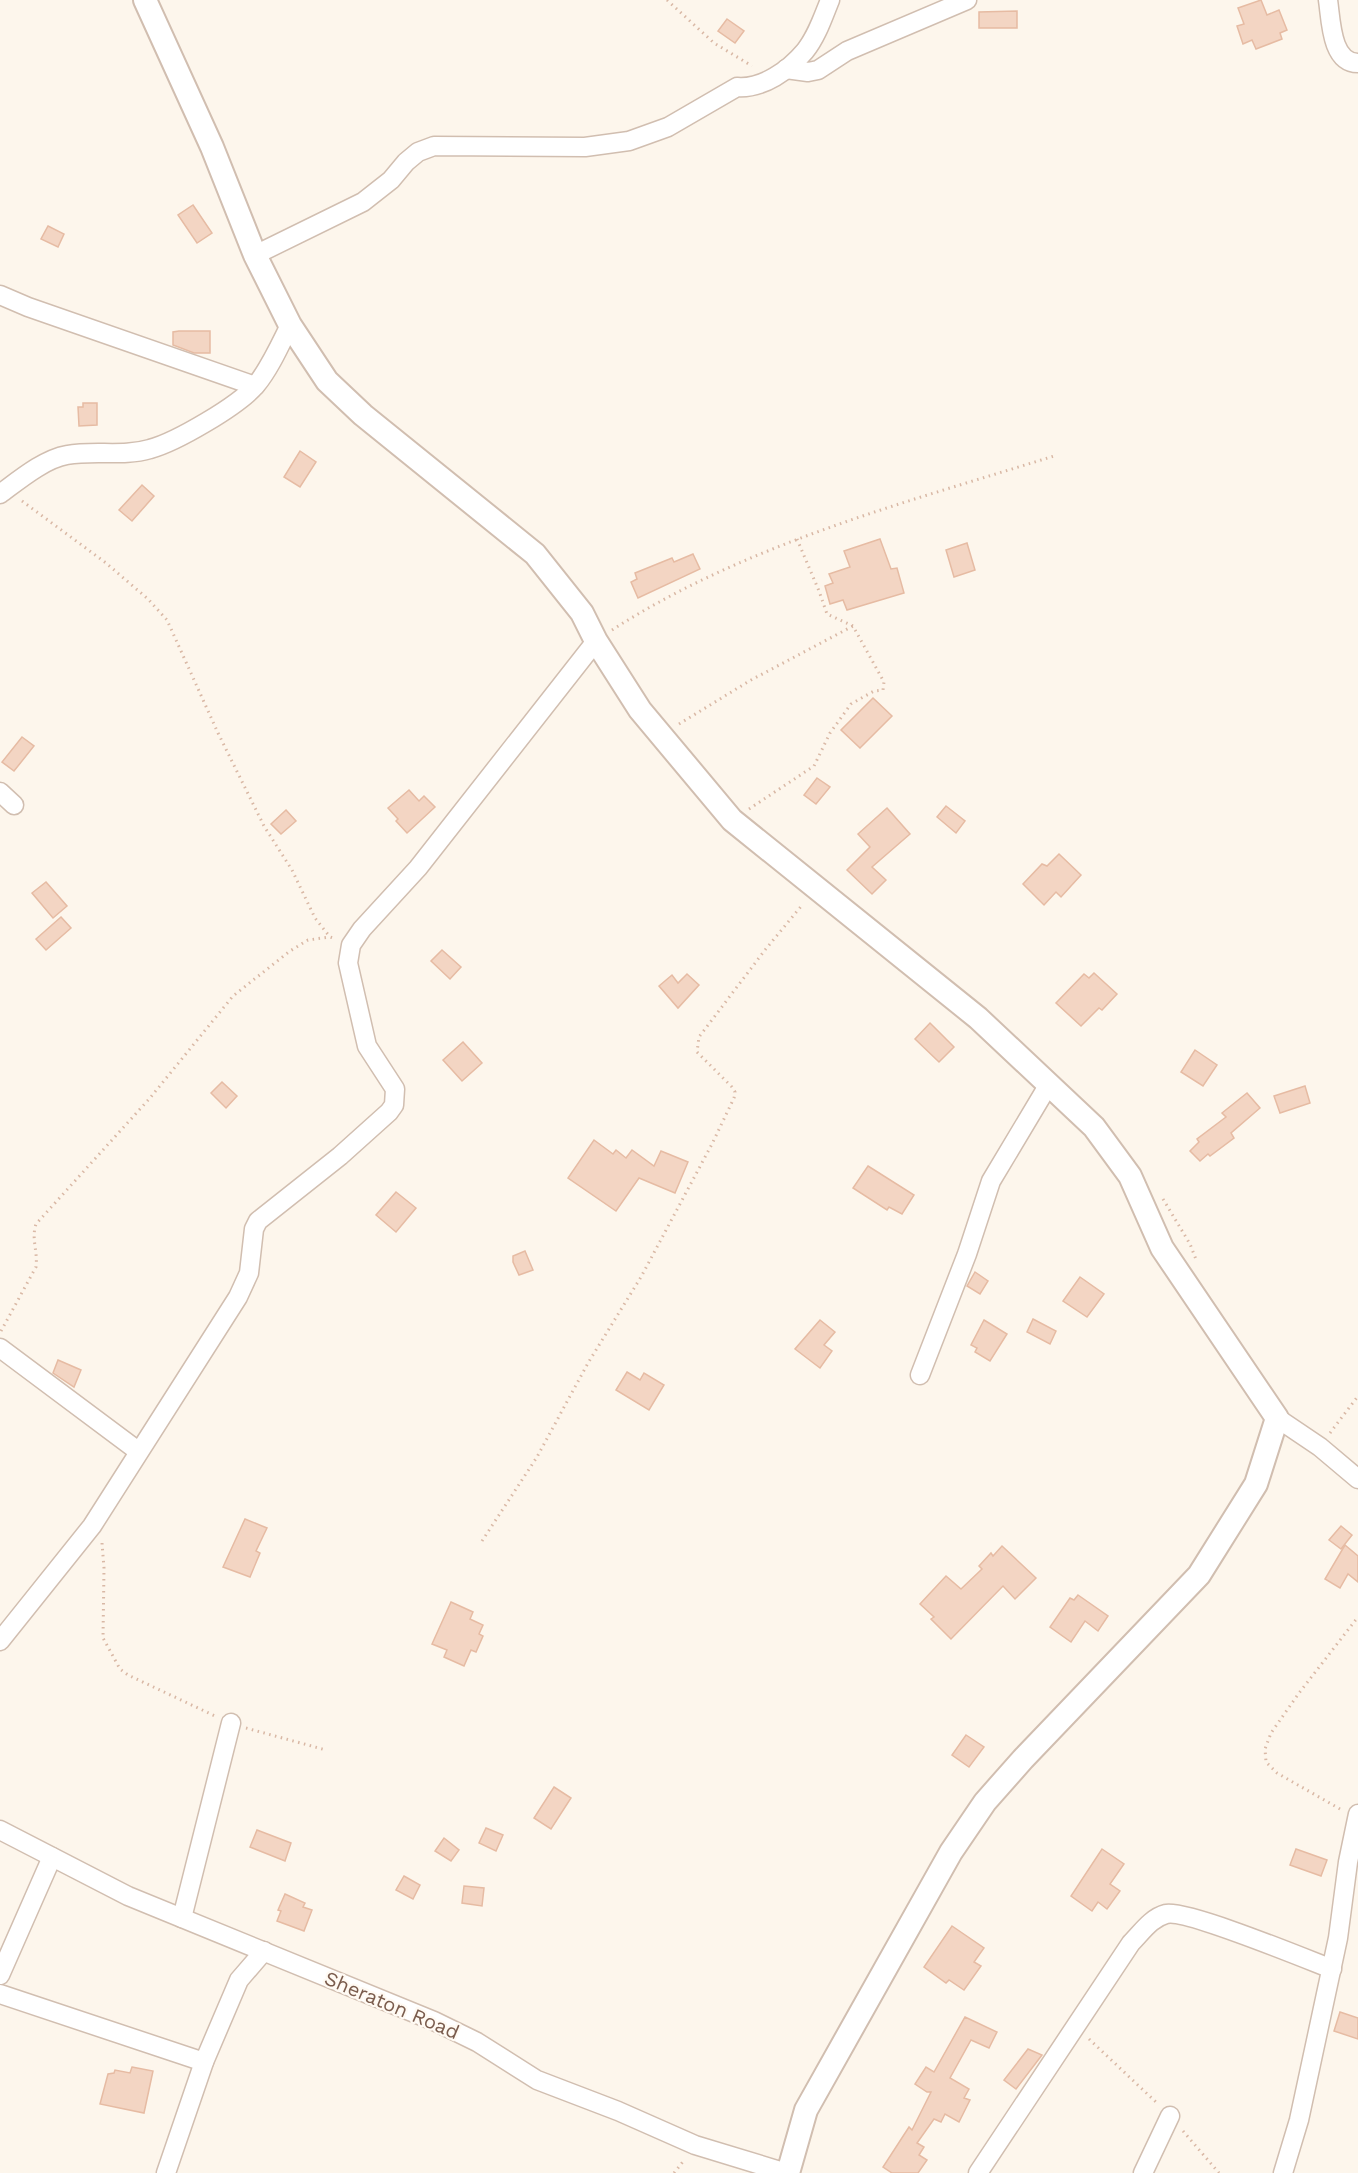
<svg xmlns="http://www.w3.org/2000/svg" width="1358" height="2173" viewBox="0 0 1358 2173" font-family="'Work Sans',sans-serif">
	<rect width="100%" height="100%" fill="#fdf6ec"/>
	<g fill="#f3d5c3" stroke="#e6bba3" stroke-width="1.5">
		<path d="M1261,0L1267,15L1279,10L1287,30L1280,33L1282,39L1256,49L1252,40L1243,44L1237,26L1244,24L1238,8Z"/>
		<path d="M1017,11V28H979V12Z"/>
		<path d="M727,19L744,31L735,43L718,31Z"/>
		<path d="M193,205L212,233L197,243L178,215Z"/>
		<path d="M48,226L64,234L58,247L41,239Z"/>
		<path d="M179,331H210V353H194L173,345V332Z"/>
		<path d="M83,403H97V425L79,426L78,407H83Z"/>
		<path d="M300,451L316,462L300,487L284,477Z"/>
		<path d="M142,485L154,496L132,521L119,510Z"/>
		<path d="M880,539L891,569L897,568L904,593L847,610L843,600L830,604L825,586L833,583L829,574L850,567L844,551Z"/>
		<path d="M967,543L975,570L954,577L946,550Z"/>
		<path d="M693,554L700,569L638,598L631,582L637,579L635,573L672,558L674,562Z"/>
		<path d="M873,698L892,716L860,748L841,730Z"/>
		<path d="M22,737L34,746L14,771L2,762Z"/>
		<path d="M817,778L830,787L816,804L804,795Z"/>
		<path d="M409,790L419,801L424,796L435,807L407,833L396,821L398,819L388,808Z"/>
		<path d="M946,806L965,821L956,833L937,817Z"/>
		<path d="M887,808L910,834L872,867L886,880L872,894L847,870L870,847L858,834Z"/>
		<path d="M286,810L296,821L281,834L271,824Z"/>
		<path d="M1059,854L1081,875L1061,897L1056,892L1044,905L1023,884L1042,864L1047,866Z"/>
		<path d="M46,882L67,906L53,918L32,893Z"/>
		<path d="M61,917L71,928L46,950L36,939Z"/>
		<path d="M442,950L461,967L450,979L431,961Z"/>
		<path d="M1094,973L1117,994L1102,1010L1099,1008L1081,1026L1056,1003L1084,974L1089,978Z"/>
		<path d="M687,974L699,985L678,1008L659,986L672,975L678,983Z"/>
		<path d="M930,1023L954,1047L939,1062L915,1039Z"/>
		<path d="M463,1042L482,1063L462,1081L443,1060Z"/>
		<path d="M1195,1050L1217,1065L1203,1086L1181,1072Z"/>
		<path d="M222,1082L237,1096L226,1108L211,1093Z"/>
		<path d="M1305,1086L1310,1103L1280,1113L1274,1096Z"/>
		<path d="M1247,1093L1260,1108L1231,1133L1234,1138L1210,1156L1208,1154L1200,1161L1190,1151L1199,1142L1197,1139L1226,1117L1222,1113Z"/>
		<path d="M594,1140L613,1154L616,1150L626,1158L632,1150L654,1166L661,1151L688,1162L675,1193L639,1178L616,1211L568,1178Z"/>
		<path d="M868,1166L914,1195L902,1214L889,1207L887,1210L853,1188Z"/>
		<path d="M396,1192L416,1208L396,1232L376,1215Z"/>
		<path d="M525,1251L533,1270L519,1275L513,1262V1256Z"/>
		<path d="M975,1272L988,1281L980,1294L967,1286Z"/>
		<path d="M1080,1277L1104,1294L1087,1317L1063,1301Z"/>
		<path d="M1033,1319L1056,1331L1050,1344L1027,1332Z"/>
		<path d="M820,1320L835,1332L824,1345L832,1351L820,1368L795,1349Z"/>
		<path d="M984,1320L1007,1334L990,1361L975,1352L977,1348L971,1345Z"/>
		<path d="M58,1360L81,1370L74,1387L53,1373Z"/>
		<path d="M627,1372L640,1380L644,1373L664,1385L649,1410L616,1390Z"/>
		<path d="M245,1519L267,1528L256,1551L260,1553L250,1577L223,1567Z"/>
		<path d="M1341,1526L1352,1535L1341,1549L1329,1540Z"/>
		<path d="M1345,1545L1358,1556V1582L1348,1574L1340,1588L1325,1579Z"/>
		<path d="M1002,1546L1036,1578L1015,1599L1003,1586L951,1639L931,1619L934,1617L920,1604L946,1576L961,1589L982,1569L979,1566L991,1553L993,1556Z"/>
		<path d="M1078,1595L1108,1616L1098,1631L1085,1621L1071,1642L1050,1627L1070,1598L1074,1600Z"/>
		<path d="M451,1602L473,1612L470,1619L483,1625L479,1634L483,1636L476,1652L471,1650L464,1666L444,1657L447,1650L432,1644Z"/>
		<path d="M966,1735L984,1747L969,1767L952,1755Z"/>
		<path d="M554,1787L571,1798L551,1829L534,1818Z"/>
		<path d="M486,1828L503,1835L496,1851L479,1843Z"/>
		<path d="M257,1830L291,1843L285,1861L250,1847Z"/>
		<path d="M444,1838L459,1850L451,1861L435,1851Z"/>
		<path d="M1102,1849L1124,1864L1110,1884L1120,1891L1107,1909L1098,1902L1092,1911L1071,1896Z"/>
		<path d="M1296,1849L1327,1860L1321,1876L1290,1865Z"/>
		<path d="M404,1876L420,1885L413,1899L396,1890Z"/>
		<path d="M464,1886L484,1888L482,1906L462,1903Z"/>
		<path d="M285,1894L305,1903L303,1907L312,1910L304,1931L277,1921L281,1911L278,1910Z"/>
		<path d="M952,1926L984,1948L974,1962L981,1966L964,1990L949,1980L946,1983L924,1967Z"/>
		<path d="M1340,2012L1358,2018V2039L1334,2031Z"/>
		<path d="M965,2017L997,2032L989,2048L971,2040L950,2078L969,2089L964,2098L970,2100L959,2122L945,2114L941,2122L934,2119L917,2143L924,2147L919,2155L927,2160L918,2173H892L883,2167L909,2127L912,2130L931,2092H927L915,2084L926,2067L934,2072Z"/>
		<path d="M1028,2049L1042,2055L1016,2089L1004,2080Z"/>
		<path d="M132,2067L153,2071L144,2113L100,2104L108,2074L114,2073L115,2070L130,2073Z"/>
	</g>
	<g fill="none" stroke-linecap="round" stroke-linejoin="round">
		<defs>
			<g id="minor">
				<path d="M1328,0C1331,20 1331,63 1358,63"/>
				<path d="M786,69L808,72L818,70L847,51L967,0"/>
				<path d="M255,255L363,202L391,180L406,162L418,152L434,146L585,147L629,141L668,127L737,87C763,89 789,70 805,51C817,36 823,17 830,0"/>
				<path d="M0,295L28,307L255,386"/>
				<path d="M0,494C19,480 44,459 67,455C95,450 123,457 150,449C176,442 238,406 256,385C270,368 280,345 290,325"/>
				<path d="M0,792L14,805"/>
				<path d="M0,1348L138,1451"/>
				<path d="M920,1375L967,1254L991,1181L1049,1084"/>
				<path d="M1277,1418L1320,1447L1358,1479"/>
				<path d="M0,1641L92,1526L238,1297L249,1273L254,1229L258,1221L340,1156L389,1112L394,1105L395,1089L367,1046L348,963L351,945L362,929L418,868L596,641"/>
				<path d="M0,1830L128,1896L434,2021L477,2042L537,2080L618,2111L695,2145L787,2173"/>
				<path d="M182,1918L231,1723"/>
				<path d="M0,1975L52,1857"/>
				<path d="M0,1994L204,2062"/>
				<path d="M166,2173L204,2062L239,1980L264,1951"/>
				<path d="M978,2173L1131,1943C1142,1932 1151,1918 1166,1914C1185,1909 1306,1959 1332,1969"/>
				<path d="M1143,2173L1170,2116"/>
				<path d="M1283,2173L1299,2120L1338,1938L1348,1862L1358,1814"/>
			</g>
			<path id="tertiary" d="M145,0L212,147L255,255L290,325L327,381L363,415L535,554L582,613L596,641L640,710L732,820L978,1018L1094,1127L1130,1176L1162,1248L1277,1418L1256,1484L1199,1575L1023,1759L985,1802L951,1852L806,2110L788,2173"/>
		</defs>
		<use href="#minor" stroke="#d1beb0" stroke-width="21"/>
		<use href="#tertiary" stroke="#d1beb0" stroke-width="26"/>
		<g stroke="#d9b8a5" stroke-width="3" stroke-dasharray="1.5 4.5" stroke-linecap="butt">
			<path d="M667,0L714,43L752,66"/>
			<path d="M22,501L106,563L148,599L167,620L218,733L264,826L292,870L315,918L330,937L336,939"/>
			<path d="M612,630C746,544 904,503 1054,456"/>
			<path d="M679,724L751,680L853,626"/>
			<path d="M749,809L814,766L830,733L851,704L874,691L883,690L884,682L853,626L827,614L819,591L797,539"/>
			<path d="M1163,1199L1190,1244L1197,1262"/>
			<path d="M1,1331L36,1267C38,1251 31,1239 36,1224L150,1098L233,996L290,951L308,940L330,937"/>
			<path d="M1330,1433L1358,1396"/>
			<path d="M482,1541L537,1457L588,1363L641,1277L712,1144L734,1098L735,1092L732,1087L697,1052L699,1037L765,950L803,904"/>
			<path d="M102,1543L104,1568L103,1638L120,1669L128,1675L215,1716"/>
			<path d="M246,1728L326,1750"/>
			<path d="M1340,1809L1277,1773L1266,1762L1265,1749L1271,1733L1299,1693L1358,1617"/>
			<path d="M1089,2039L1158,2104"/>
			<path d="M1183,2131L1219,2173"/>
			<path d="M674,2173L685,2159"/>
		</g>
		<use href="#minor" stroke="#fff" stroke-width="18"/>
		<use href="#tertiary" stroke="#fff" stroke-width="22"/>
	</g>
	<g text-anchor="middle" stroke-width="4.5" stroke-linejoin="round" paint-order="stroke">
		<g font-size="20" fill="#7a5c4d" stroke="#fffaf3">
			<text transform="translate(392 2005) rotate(23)" y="7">Sheraton Road</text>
		</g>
	</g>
</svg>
